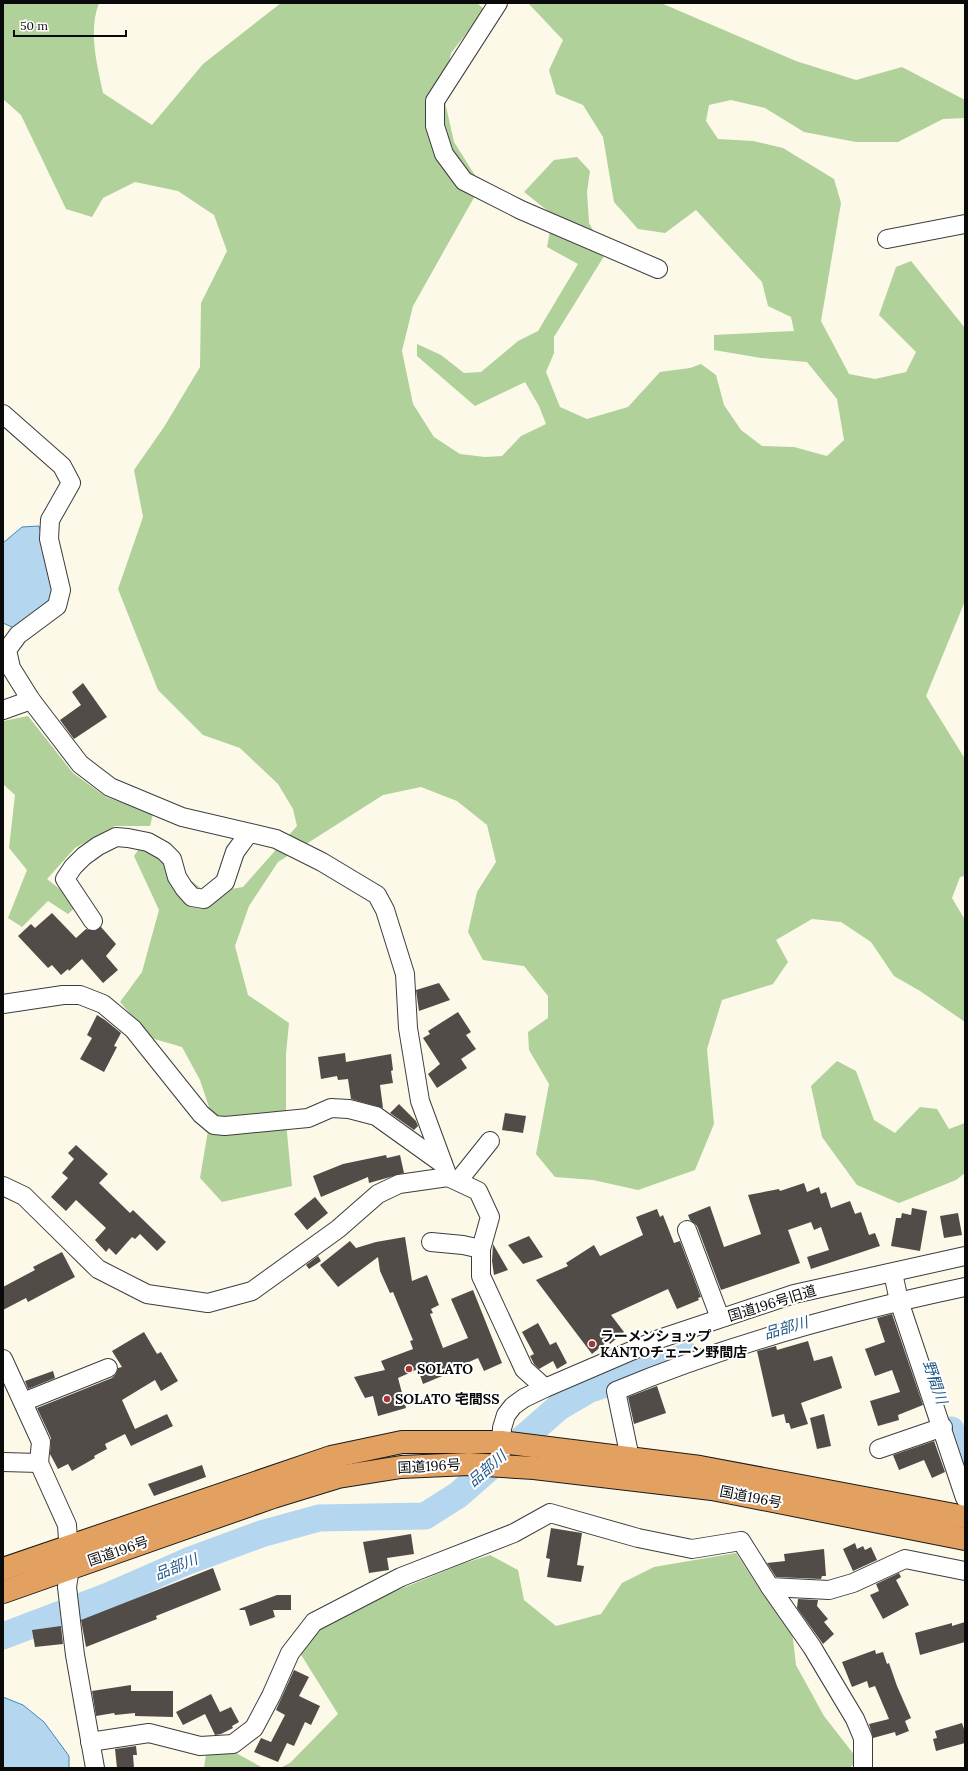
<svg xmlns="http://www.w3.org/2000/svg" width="968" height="1771" viewBox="0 0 968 1771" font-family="Lora,'Noto Sans JP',serif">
	<rect width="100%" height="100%" fill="#fcf9e9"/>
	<g fill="#b0d199">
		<path d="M3,3H99C88,31 97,64 103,93L152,125L203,64L281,3H477L485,10L451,53L443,93L454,142L481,185L413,306L402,351L413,404L434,437L460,454L485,457L502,456L521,436L546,424L539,406L525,382L475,406L417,356V344L441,355L464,373L481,372L518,341L538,331L578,264L547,247L553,215L524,192L554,160L577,157L590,171L587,192L589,223L606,253L554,337V353L546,372L560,407L587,419L628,407L660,372L690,368L701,364L716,375L724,405L741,430L762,446L794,447L827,456L844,440L837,399L807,362L761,358L714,350V335L794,331L791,317L768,306L762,282L696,210L665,233L638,229L614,202L603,137L583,105L556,94L549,70L563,40L528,3H661L796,61L856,80L902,67L965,100V118L943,119L898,142H856L804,132L765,108L731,100L709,105L706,121L718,139L753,141L783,148L834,179L841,203L821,321L849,374L875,379L906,372L916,352L879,315L896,267L911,261L965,328V601L926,696L965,759V876L960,877L952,898L965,920V1022L920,991L894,976L871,942L841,922L812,919L776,940L788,962L773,984L722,1000L707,1049L714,1124L695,1170L638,1190L593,1180L555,1177L536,1154L549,1084L529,1050L528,1032L548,1018V996L524,966L483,960L468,932L477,892L496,862L487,825L457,801L421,787L383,795L278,862L249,906L235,946L248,995L289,1023L286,1054V1122L292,1186L222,1202L200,1178L211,1113L200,1080L182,1047L151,1038L120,1002L142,972L159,910L134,856L143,843L207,893L243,887L297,826L293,809L278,784L240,748L203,735L158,690L118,589L143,517L134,470L164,427L200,367L201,303L227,251L214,215L178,191L135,182L103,198L92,217L66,209L21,115L3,99Z"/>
		<path d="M28,716L73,773L106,797L153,814L150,826H115L75,848L47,879L79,904L68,914L48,901L22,927L8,918L27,870L9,848L15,795L3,784V721Z"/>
		<path d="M837,1061L856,1071L874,1120L895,1133L920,1107L937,1109L949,1129L965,1123V1173L956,1180L899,1203L857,1185L822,1137L811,1086Z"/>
		<path d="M736,1553L764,1596L790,1613L796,1665L824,1716L859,1761L849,1768H280L290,1763L338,1714L300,1653L319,1628L388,1594L462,1564L490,1555L518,1570L524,1600L556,1626L601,1614L622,1583L654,1567Z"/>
		<path d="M236,1753L263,1768H204L206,1754Z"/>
	</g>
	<g fill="#b4d6ee" stroke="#4487bc">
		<path d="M39,526C43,544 59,586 49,602C45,609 21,623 14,628L3,623V543L22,527Z"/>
		<path d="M3,1697L23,1705L44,1722L69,1756V1768H3Z"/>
	</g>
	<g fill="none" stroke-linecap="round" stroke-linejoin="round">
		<g stroke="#b4d6ee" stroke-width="27">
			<path d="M951,1430L965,1469"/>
			<path d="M3,1636L108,1596L188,1561L261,1534L319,1518L425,1516L458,1495L559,1407L588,1390L688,1356"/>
		</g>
	</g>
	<g fill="#514c48">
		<path d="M83,683L107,717L74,739L60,720L81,705L72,692Z"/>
		<path d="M52,913L76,938L86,929L94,931L101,927L116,944L106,956L118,970L103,983L82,959L69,971L68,969L61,975L52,965L48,968L18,936L31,924L35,928Z"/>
		<path d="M439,983L450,1000L419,1011L416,990Z"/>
		<path d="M458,1012L471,1032L466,1035L476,1049L461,1059L467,1068L437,1088L428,1074L440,1064L423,1038L430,1034L428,1031Z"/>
		<path d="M97,1015L105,1020L121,1033L114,1046L117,1047L104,1072L80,1059L92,1038L87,1035Z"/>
		<path d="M345,1053L346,1062L391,1054L393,1070L391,1071L393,1083L380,1085L383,1108L351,1099L348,1079L338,1080L337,1076L321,1079L318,1057Z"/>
		<path d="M399,1104L416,1121L418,1126L414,1130L390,1113Z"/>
		<path d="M505,1113L526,1116L523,1133L502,1130Z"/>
		<path d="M76,1145L108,1174L99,1183L130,1213L133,1210L166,1242L157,1251L140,1234L135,1239L132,1237L116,1255L109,1248L106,1252L95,1240L106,1228L76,1200L66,1211L51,1197L68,1178L62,1173L74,1159L68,1153Z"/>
		<path d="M386,1155L387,1158L400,1155L404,1173L369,1183L368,1177L321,1197L313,1176L343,1164Z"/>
		<path d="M804,1183L807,1192L819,1187L821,1194L826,1192L831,1208L850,1201L855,1214L861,1212L869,1235L875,1233L880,1246L811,1269L807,1257L829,1250L821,1227L814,1230L811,1222L788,1230L800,1263L721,1290L697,1226L690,1220L688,1215L710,1206L724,1247L761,1234L748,1195L779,1189L780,1191Z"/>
		<path d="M315,1197L328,1213L307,1230L294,1214Z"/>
		<path d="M912,1208L927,1211L920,1251L891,1246L896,1218H901L902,1213L911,1215Z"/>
		<path d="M657,1209L660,1217L663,1215L674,1243L680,1241L701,1297L698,1298L699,1300L677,1309L668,1289L611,1315L624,1332L610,1344L608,1341L592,1354L536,1280L568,1266L566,1263L594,1245L600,1256L643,1235L636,1217Z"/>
		<path d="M958,1213L962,1235L944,1238L940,1216Z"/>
		<path d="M529,1236L543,1257L523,1264L508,1245Z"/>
		<path d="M405,1237L412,1281L427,1275L439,1305L431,1309L433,1313L430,1314L443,1348L468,1338L451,1299L473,1290L502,1363L484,1371L478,1358L446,1372L447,1374L423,1384L418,1369L398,1378L406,1408L378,1416L373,1396L365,1398L354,1377L385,1370L381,1361L413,1349L410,1341L413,1340L393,1292L390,1293L380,1271L378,1257L338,1287L320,1265L350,1241L356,1248L376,1242Z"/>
		<path d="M493,1244L508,1270L494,1275L492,1261Z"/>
		<path d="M62,1252L75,1277L28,1302L26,1298L3,1310V1287L35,1270L33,1267Z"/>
		<path d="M318,1256L321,1261L309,1269L306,1265Z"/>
		<path d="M892,1314L923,1405L898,1415L899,1420L878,1426L870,1401L900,1392L892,1370L875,1376L865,1349L885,1342L877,1318Z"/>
		<path d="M538,1323L550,1345L556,1342L567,1363L557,1369L553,1361L539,1369L534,1364L530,1356L534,1354L522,1332Z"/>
		<path d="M144,1332L157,1354L161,1352L178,1381L161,1391L155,1380L122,1400L135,1429L167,1414L173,1426L131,1446L125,1434L105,1444L107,1449L94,1456L95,1458L72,1471L68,1464L58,1469L50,1454L51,1438L37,1408L112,1378L116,1374L118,1368L122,1367L112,1351Z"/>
		<path d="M808,1341L814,1361L832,1356L842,1388L801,1403L808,1424L791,1429L789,1423H786L784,1414L772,1417L757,1351L776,1346L777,1350Z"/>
		<path d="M53,1371L55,1378L28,1389L25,1381Z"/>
		<path d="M657,1386L666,1413L634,1424L628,1397Z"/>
		<path d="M824,1414L831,1446L817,1449L810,1418Z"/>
		<path d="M934,1441L945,1472L932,1478L924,1460L899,1470L893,1455Z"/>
		<path d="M202,1465L206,1477L154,1496L148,1484Z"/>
		<path d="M551,1528L582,1533L577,1565L584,1566L581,1582L547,1577L550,1559L546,1558Z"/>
		<path d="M411,1534L414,1554L387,1558L389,1570L369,1573L363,1542Z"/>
		<path d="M855,1543L857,1549L863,1546L865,1550L871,1547L877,1560L853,1571L843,1549Z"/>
		<path d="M824,1549L826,1576H822L821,1579L776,1577L767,1563L785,1561L784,1554Z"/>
		<path d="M213,1568L221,1590L156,1616L157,1619L86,1647L81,1620Z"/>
		<path d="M899,1573L901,1577L896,1580L909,1605L883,1619L870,1595L879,1591L876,1584Z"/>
		<path d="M277,1595H291V1610H273L275,1617L250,1626L245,1610H240L239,1609Z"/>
		<path d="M798,1599L818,1600L817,1606L828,1619L824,1622L834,1634L823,1644L797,1608Z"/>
		<path d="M965,1622V1642L920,1655L915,1633L952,1623V1626Z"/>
		<path d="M61,1626L63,1644L35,1647L32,1630Z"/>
		<path d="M875,1650L876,1654L883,1652L887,1664L889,1663L897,1686L911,1718L905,1721L909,1731L896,1736L895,1732L873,1738L869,1724L889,1719L875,1686L869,1688L867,1681L852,1687L842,1662Z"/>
		<path d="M294,1670L309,1677L299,1696L320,1706L311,1725L305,1722L294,1746L287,1743L278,1762L254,1752L261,1738L271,1742L285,1715L276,1710Z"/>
		<path d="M131,1685V1691H173V1717L135,1716V1713L115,1715L114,1713L96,1716L92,1691Z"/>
		<path d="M211,1694L220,1712L231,1707L239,1722L232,1726L233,1728L221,1734L215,1735L205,1714L183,1725L176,1712Z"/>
		<path d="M962,1723L965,1732V1743L936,1751L933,1739L937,1738L935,1731Z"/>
		<path d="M136,1746L137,1755H133L134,1768H117L115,1749Z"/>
	</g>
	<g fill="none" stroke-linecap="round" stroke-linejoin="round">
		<defs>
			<g id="minor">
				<path d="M498,3L435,101V126L444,154L464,181L521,210L658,269"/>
				<path d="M887,239L965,224"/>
				<path d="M3,414L62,466L71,483L50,520L49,539L61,590L57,606L18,635L7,650L11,668L31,700L80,764L110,787L182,817L276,839L322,862L377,895L385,910L405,974L408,1028L420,1101L448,1177"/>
				<path d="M3,710L31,700"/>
				<path d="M93,921L65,879L73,867L84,856L98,846L116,837L128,838L148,842L164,851L172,859L177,877L184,888L192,897L204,899L225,882L235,852L249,833"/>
				<path d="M3,1004L63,995H80L103,1004L133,1029L201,1114L214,1125L225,1126L308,1118L331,1108L349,1109L376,1116L443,1164"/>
				<path d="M458,1181L490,1141"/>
				<path d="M3,1186L24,1196L98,1269L147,1294L208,1303L252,1291L338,1229L378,1194L399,1184L448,1177L478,1191L490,1217L481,1249V1276L524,1369L545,1388"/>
				<path d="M687,1230L720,1318"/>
				<path d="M431,1242L463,1245L481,1249"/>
				<path d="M893,1273L899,1301L965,1498"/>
				<path d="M3,1359L41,1442L39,1463L67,1525L70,1568L67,1587L75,1655L95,1768"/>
				<path d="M23,1402L108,1368"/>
				<path d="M879,1449L943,1427"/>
				<path d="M630,1458L616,1391C728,1344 847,1312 965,1287"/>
				<path d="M3,1462L39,1463"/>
				<path d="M500,1467L502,1428L506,1415L513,1406L524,1398L545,1388L659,1339L794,1294L965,1256"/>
				<path d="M770,1587L812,1647L855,1719L863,1738V1768"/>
				<path d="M90,1742L149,1733L200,1746L233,1744L254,1728L271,1696L290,1653L314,1622L401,1577L514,1533L550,1513L638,1538L692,1549L741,1541L770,1587L829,1590L853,1583L905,1559L965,1571"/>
			</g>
			<g id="highway">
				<path d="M3,1569L331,1457L402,1442H501L700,1467L965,1517"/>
				<path d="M3,1592L273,1497L338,1477L401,1467L469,1464L534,1468L712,1489L965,1539"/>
			</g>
		</defs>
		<use href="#minor" stroke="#3d3d3d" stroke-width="20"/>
		<use href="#highway" stroke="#1b1b1b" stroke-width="24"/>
		<use href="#minor" stroke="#fff" stroke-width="18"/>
		<use href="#highway" stroke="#e2a161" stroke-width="22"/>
	</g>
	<g fill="#a83434" stroke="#fff" stroke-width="1.5">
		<circle cx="592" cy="1344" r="4"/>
		<circle cx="409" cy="1369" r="4"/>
		<circle cx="387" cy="1399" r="4"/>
	</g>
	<g text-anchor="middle" stroke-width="4" stroke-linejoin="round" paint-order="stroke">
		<g font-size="14" fill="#0a0a0a" stroke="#fff">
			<text transform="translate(772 1303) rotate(-17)" y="5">国道196号旧道</text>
			<text transform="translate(429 1466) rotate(-3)" y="5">国道196号</text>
			<text transform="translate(751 1497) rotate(11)" y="5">国道196号</text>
			<text transform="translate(118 1551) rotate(-19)" y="5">国道196号</text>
		</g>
		<g font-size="14" font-weight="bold" fill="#0a0a0a" stroke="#fff" text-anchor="start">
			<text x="600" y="1341">ラーメンショップ<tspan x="600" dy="16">KANTOチェーン野間店</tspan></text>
			<text x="417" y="1374">SOLATO</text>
			<text x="395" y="1404">SOLATO 宅間SS</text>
		</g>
		<g font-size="15" font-style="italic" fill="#235a8b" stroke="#fff">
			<text transform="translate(786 1328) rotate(-16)" y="5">品部川</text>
			<text transform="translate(935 1382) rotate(71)" y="5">野間川</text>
			<text transform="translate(487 1469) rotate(-41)" y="5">品部川</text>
			<text transform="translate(176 1567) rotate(-22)" y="5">品部川</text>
		</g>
	</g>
	<rect width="968" height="1771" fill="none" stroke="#0a0a0a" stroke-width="8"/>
	<path d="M14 30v6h112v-6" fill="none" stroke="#0a0a0a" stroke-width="2"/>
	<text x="20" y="30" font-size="12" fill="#0a0a0a" stroke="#ffffff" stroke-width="3" paint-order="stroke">50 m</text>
</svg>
